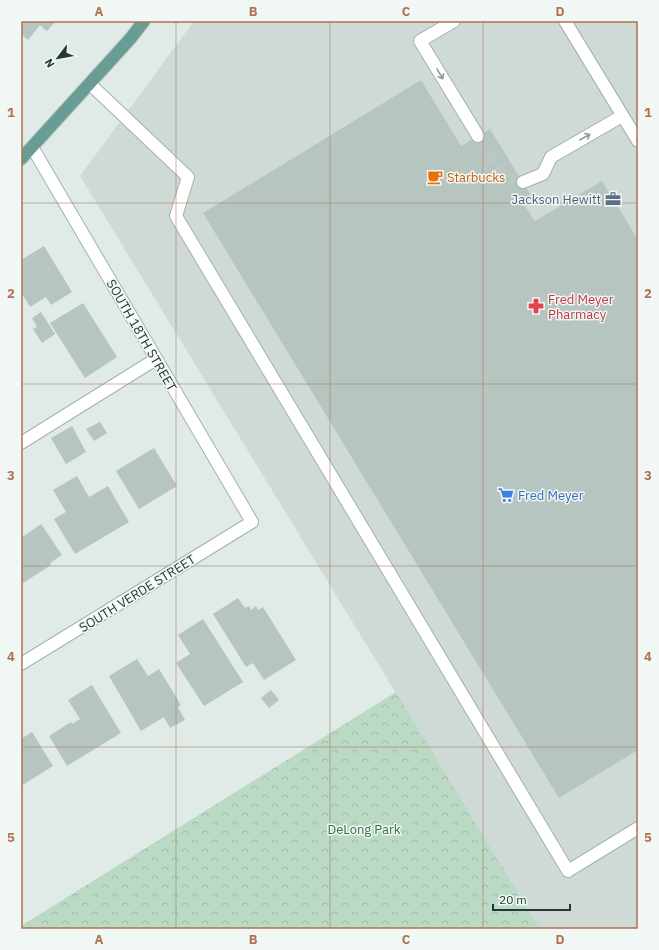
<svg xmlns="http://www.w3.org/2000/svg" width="659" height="950" viewBox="0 0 659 950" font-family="'IBM Plex Sans',sans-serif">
	<defs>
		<pattern id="park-crowns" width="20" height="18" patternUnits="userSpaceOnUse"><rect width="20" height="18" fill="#badac5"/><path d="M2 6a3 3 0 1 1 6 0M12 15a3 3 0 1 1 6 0" fill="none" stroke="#a0bcaa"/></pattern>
	</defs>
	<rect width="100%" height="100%" fill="#e0eae7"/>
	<path fill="#cfdad6" d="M194,21H638V929H540L80,176Z"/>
	<path fill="url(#park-crowns)" d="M396,692L540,929H21V926Z"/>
	<g fill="#b6c5c0">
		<path d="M21,21H56L47,31L40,25L28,40L21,34Z"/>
		<path d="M421,80L461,146L490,129L533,199L524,205L535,221L602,181L638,240V750L559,798L203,213Z"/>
		<path d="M44,246L72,292L51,305L46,297L30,307L21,292V260Z"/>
		<path d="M83,303L117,357L85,378L50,323Z"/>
		<path d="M41,312L55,334L42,343L33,329L37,327L32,318Z"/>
		<path d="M100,422L107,433L94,441L86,429Z"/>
		<path d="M72,426L86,452L66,464L51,438Z"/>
		<path d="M154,448L177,486L139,509L116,471Z"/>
		<path d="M77,476L89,497L108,486L129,522L75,554L54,519L66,512L53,490Z"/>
		<path d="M41,524L62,555L50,563L51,565L23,583L21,581V538Z"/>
		<path d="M238,598L245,608L249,606L251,610L256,606L258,610L263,607L296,660L264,680L253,663L246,667L213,614Z"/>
		<path d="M203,619L243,682L204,706L176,663L190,654L178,635Z"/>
		<path d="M137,659L148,676L159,669L181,705L178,707L185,720L170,728L164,717L141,731L109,676Z"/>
		<path d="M92,685L121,733L67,766L49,736L71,722L72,724L80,719L68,700Z"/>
		<path d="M271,690L279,700L269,708L261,698Z"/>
		<path d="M32,732L53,766L21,786V739Z"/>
	</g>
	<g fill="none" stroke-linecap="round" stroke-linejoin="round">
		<path stroke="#bac7c3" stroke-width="12" stroke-dasharray="12 6" stroke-linecap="butt" d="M478,136L497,169L508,180L523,182"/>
		<defs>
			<g id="minor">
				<path d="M454,21L420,41L478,136"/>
				<path d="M565,21L638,141"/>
				<path d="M90,84L188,177L176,216L568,871L638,828"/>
				<path d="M523,182L543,174L551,157L622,116"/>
				<path d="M21,443L156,359"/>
				<path d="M21,664L252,522L32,147"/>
			</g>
			<path id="major" d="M21,159L130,39L144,21"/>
		</defs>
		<use href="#minor" stroke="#a3b2ae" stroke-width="14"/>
		<use href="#major" stroke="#bdc4c2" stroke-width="14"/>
		<use href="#minor" stroke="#fff" stroke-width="12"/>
		<use href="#major" stroke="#679d94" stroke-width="12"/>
	</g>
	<defs><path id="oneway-shaft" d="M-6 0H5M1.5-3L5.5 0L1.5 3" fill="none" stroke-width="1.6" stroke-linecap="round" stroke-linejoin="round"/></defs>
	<g stroke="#909c9a">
		<use href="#oneway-shaft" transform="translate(440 74) rotate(59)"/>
		<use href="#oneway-shaft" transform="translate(585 137) rotate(-30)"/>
	</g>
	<path fill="none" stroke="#ae7352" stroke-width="1" stroke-opacity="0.55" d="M176,21V929M330,21V929M483,21V929M21,203H638M21,384H638M21,566H638M21,747H638"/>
	<defs>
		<symbol id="cafe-bare" viewBox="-9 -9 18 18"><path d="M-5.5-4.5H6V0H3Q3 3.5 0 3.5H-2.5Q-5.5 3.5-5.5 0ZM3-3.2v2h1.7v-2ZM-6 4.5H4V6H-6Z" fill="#e8710a" stroke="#f1f7f4" stroke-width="2.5" paint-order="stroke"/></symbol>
		<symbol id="office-bare" viewBox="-9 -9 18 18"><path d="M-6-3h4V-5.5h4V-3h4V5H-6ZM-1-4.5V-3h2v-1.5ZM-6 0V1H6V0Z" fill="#5c6f8a" stroke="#f1f7f4" stroke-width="2.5" paint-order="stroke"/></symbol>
		<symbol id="pharmacy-bare" viewBox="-9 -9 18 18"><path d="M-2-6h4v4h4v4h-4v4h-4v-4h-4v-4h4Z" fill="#e0444e" stroke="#f1f7f4" stroke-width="2.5" paint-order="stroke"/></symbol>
		<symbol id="supermarket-bare" viewBox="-9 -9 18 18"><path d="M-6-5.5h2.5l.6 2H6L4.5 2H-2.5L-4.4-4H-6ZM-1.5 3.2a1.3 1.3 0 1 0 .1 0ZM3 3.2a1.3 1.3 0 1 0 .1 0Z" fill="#3f7fe0" stroke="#f1f7f4" stroke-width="2.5" paint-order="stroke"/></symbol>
	</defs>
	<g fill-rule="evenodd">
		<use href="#cafe-bare" x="424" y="166" width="22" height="22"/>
		<use href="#office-bare" x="602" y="188" width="22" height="22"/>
		<use href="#pharmacy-bare" x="525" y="295" width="22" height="22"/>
		<use href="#supermarket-bare" x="495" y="484" width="22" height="22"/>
	</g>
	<g text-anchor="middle" stroke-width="3" stroke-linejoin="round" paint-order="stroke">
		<g font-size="13" fill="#c56008" stroke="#f1f7f4" text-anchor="start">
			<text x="447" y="182">Starbucks</text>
		</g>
		<g font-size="13" fill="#4e5e75" stroke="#f1f7f4" text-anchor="end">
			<text x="601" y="204">Jackson Hewitt</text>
		</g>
		<g font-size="13" fill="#be3a42" stroke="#f1f7f4" text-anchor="start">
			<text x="548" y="304">Fred Meyer<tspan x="548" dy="15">Pharmacy</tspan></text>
		</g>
		<g font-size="13" fill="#223a35" stroke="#f1f7f4">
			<text transform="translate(142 335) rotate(60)" y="5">SOUTH 18TH STREET</text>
			<text transform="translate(137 593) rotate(-32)" y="5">SOUTH VERDE STREET</text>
		</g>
		<g font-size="13" fill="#366cbe" stroke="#f1f7f4" text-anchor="start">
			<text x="518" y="500">Fred Meyer</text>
		</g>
		<g font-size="13" fill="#2f6e4c" stroke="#f1f7f4">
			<text x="364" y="834">DeLong Park</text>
		</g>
	</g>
	<rect width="659" height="950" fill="none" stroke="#f1f7f4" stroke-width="44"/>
	<g transform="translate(58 58) rotate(238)" stroke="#f1f7f4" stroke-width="3" paint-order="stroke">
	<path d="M0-3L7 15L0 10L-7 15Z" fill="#223a35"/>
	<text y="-6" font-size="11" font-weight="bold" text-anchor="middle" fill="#223a35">N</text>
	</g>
	<path d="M493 904v6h77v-6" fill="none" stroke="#223a35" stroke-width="2"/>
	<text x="499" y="904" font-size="12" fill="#223a35" stroke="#f1f7f4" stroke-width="3" paint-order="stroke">20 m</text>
	<rect x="22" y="22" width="615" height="906" fill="none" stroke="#ae7352" stroke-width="1.5"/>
	<g font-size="13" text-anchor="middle" font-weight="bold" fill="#ae7352">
		<text x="99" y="16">A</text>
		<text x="253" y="16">B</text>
		<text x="406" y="16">C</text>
		<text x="560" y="16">D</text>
		<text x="11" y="117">1</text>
		<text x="648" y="117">1</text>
		<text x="11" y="298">2</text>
		<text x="648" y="298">2</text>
		<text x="11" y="480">3</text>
		<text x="648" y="480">3</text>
		<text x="11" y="661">4</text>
		<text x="648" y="661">4</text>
		<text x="11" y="842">5</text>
		<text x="648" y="842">5</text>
		<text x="99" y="944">A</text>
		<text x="253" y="944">B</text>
		<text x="406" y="944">C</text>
		<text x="560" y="944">D</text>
	</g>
</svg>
